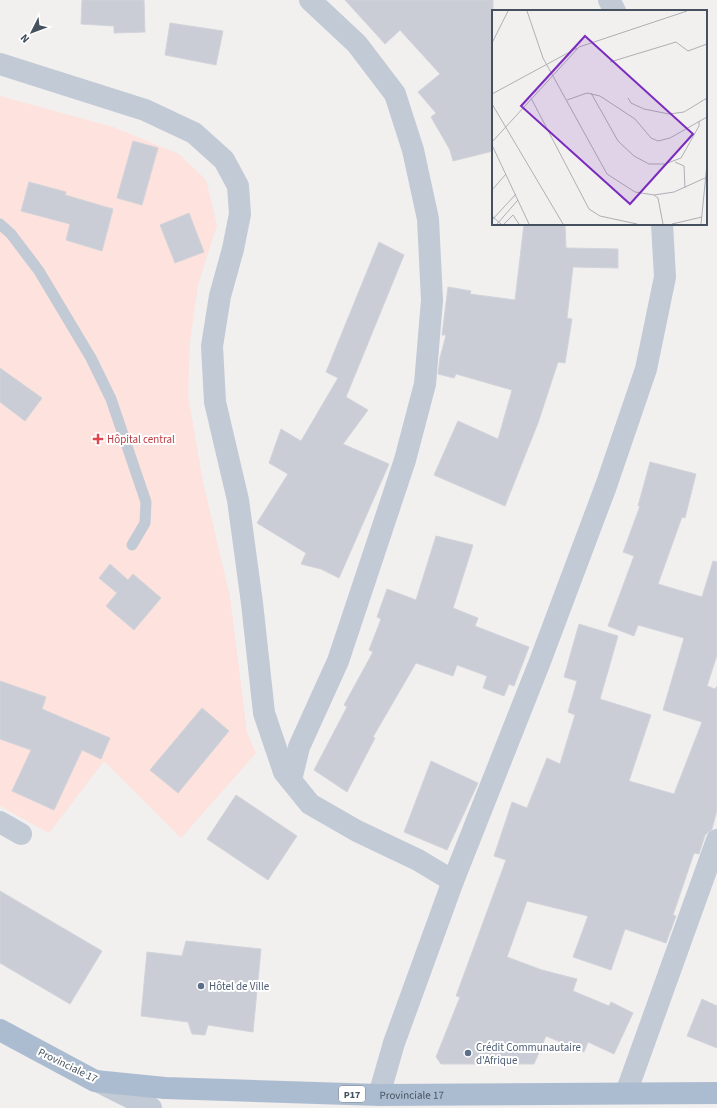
<svg xmlns="http://www.w3.org/2000/svg" width="717" height="1108" viewBox="0 0 717 1108" font-family="'Source Sans 3',sans-serif">
	<rect width="100%" height="100%" fill="#f2efef"/>
	<path fill="#fde2de" d="M0,96L113,127L179,154L206,180L217,225L198,285L190,342L188,395L203,482L230,597L247,733L256,753L181,838L104,761L49,833L0,806Z"/>
	<g fill="#cacdd5" stroke="#d2d4db">
		<path d="M82,0H144L145,32L114,33V26L81,24Z"/>
		<path d="M345,0H493V151L453,161L450,150L431,117L436,113L418,92L440,74L400,30L385,44Z"/>
		<path d="M170,23L223,31L216,65L165,55Z"/>
		<path d="M133,141L158,148L142,205L117,198Z"/>
		<path d="M29,182L66,192L65,195L113,209L102,251L66,240L70,224L21,211Z"/>
		<path d="M189,213L204,252L175,263L160,225Z"/>
		<path d="M524,224H565L566,248L618,249V268L573,267L567,318L572,319L565,363L558,362L538,423L505,506L434,475L458,421L498,439L512,390L456,374L454,378L438,374L440,358L446,335H442L448,287L471,291L470,294L515,300Z"/>
		<path d="M379,242L404,255L346,397L368,410L343,444L389,464L339,578L321,569L301,564L306,553L257,523L288,474L269,463L281,429L301,441L338,378L326,372Z"/>
		<path d="M0,368L42,398L25,421L0,402Z"/>
		<path d="M650,462L696,474L685,518L682,517L658,584L702,597L713,561L717,562V655L707,686L715,689L717,686V810L712,829L705,835L699,854L694,853L673,915L676,916L666,943L625,929L611,970L573,957L588,916L527,901L507,957L542,970L577,979L573,991L609,1006L611,1002L633,1013L614,1054L588,1042L584,1052L546,1036L534,1064H441L436,1057L460,997L456,996L506,860L494,856L512,802L527,808L547,758L560,764L575,715L568,712L577,681L564,677L579,624L618,636L600,699L651,715L629,781L674,794L702,722L663,710L684,638L638,625L634,636L608,626L634,556L623,552L640,506H638Z"/>
		<path d="M436,536L473,545L453,608L478,618L475,626L529,647L514,686L509,684L504,696L483,688L487,676L457,665L453,676L416,663L373,737L375,738L347,792L314,770L347,707L344,705L373,652L369,650L381,619L377,617L387,589L416,600Z"/>
		<path d="M110,564L128,580L133,574L161,598L134,630L106,606L117,593L99,578Z"/>
		<path d="M0,681L46,697L42,709L110,738L101,759L82,750L54,810L12,791L31,750L0,739Z"/>
		<path d="M202,708L229,731L178,793L150,770Z"/>
		<path d="M431,761L478,783L447,850L404,832Z"/>
		<path d="M236,795L297,836L268,880L207,839Z"/>
		<path d="M0,891L102,951L70,1004L0,963Z"/>
		<path d="M186,941L261,949L253,1032L208,1025L205,1035L192,1034L188,1022L141,1016L147,952L182,956Z"/>
		<path d="M702,999L717,1006V1048L687,1036Z"/>
	</g>
	<g fill="none" stroke-linecap="round" stroke-linejoin="round">
		<path stroke="#c1cad5" stroke-width="11" d="M0,224L11,234L39,271L91,358L111,399L146,502L145,523L132,545"/>
		<g stroke="#c1cad5" stroke-width="22">
			<path d="M609,0L615,11"/>
			<path d="M0,64L145,110L194,133L224,160L238,186L240,214L233,249L220,296L212,346L215,402L238,500L252,603L264,713L284,772L310,804L357,831L418,860L453,881"/>
			<path d="M291,780L299,747L338,661L405,460L425,384L432,300L428,219L413,150L395,94L357,44L310,0"/>
			<path d="M0,822L21,834"/>
			<path d="M626,1093L717,840"/>
			<path d="M379,1095L394,1043L453,881L539,664L606,486L646,369L665,277L662,224"/>
		</g>
		<path stroke="#c1cad5" stroke-width="22" d="M97,1081L151,1108"/>
		<path stroke="#acbcd0" stroke-width="22" id="s1" d="M0,1030L95,1081L165,1088L379,1095L717,1093"/>
	</g>
	<path fill="#e0444e" stroke="#fff" stroke-width="1.5" d="M96 433h4v4h4v4h-4v4h-4v-4h-4v-4h4z"/>
	<g fill="#5c6f8a" stroke="#fff" stroke-width="1.5">
		<circle cx="201" cy="986" r="4"/>
		<circle cx="468" cy="1053" r="4"/>
	</g>
	<g text-anchor="middle" stroke-width="4" stroke-linejoin="round" paint-order="stroke">
		<rect fill="#fff" stroke="#7d858e" stroke-width="1" x="339" y="1086" width="26" height="16" rx="3"/>
		<g font-size="10" font-weight="bold" fill="#45515e">
			<text x="352" y="1098">P17</text>
		</g>
		<g font-size="11" fill="#be3a42" stroke="#fff" text-anchor="start">
			<text x="107" y="443">Hôpital central</text>
		</g>
		<g font-size="11" fill="#4e5e75" stroke="#fff" text-anchor="start">
			<text x="209" y="990">Hôtel de Ville</text>
			<text x="476" y="1051">Crédit Communautaire<tspan x="476" dy="13">d'Afrique</tspan></text>
		</g>
		<g font-size="11" fill="#45515e" stroke="#fff">
			<text transform="translate(68 1065) rotate(26)" y="4">Provinciale 17</text>
			<text dy="4" stroke="none"><textPath href="#s1" startOffset="425">Provinciale 17</textPath></text>
		</g>
	</g>
	<g transform="translate(492 10)">
		<rect width="215" height="215" fill="#f2efef"/>
		<path fill="none" stroke="#adb0b5" stroke-width="1" d="M35,1L51,48L115,164L143,182L162,185L182,182L213,168M0,33L16,1M118,52L184,32L196,41L215,34M99,83L126,131L142,146L157,154H173L189,148L207,116V111M0,84L85,38M39,88L97,199L108,206L145,214M136,88L139,93L152,99L177,104L192,102L215,88M75,90L95,83L108,86L143,109L159,128L166,131L178,128L215,107M0,94L71,214M0,132L87,37L195,1M0,135L37,214M183,152L192,156L193,178M0,180L14,164M162,185L166,188L171,214M0,206L9,214M0,210L24,184M5,214L26,190M12,214L21,205L27,214M180,214L210,207M209,214L215,154"/>
		<path fill="#7b2cbf" fill-opacity="0.15" stroke="#7b2cbf" stroke-width="2" d="M93,26L201,124L138,194L29,96Z"/>
		<rect width="215" height="215" fill="none" stroke="#45515e" stroke-width="2"/>
	</g>
	<g transform="translate(32 32) rotate(228)" stroke="#ffffff" stroke-width="3" paint-order="stroke">
	<path d="M0-3L7 15L0 10L-7 15Z" fill="#45515e"/>
	<text y="-6" font-size="11" font-weight="bold" text-anchor="middle" fill="#45515e">N</text>
	</g>
</svg>
